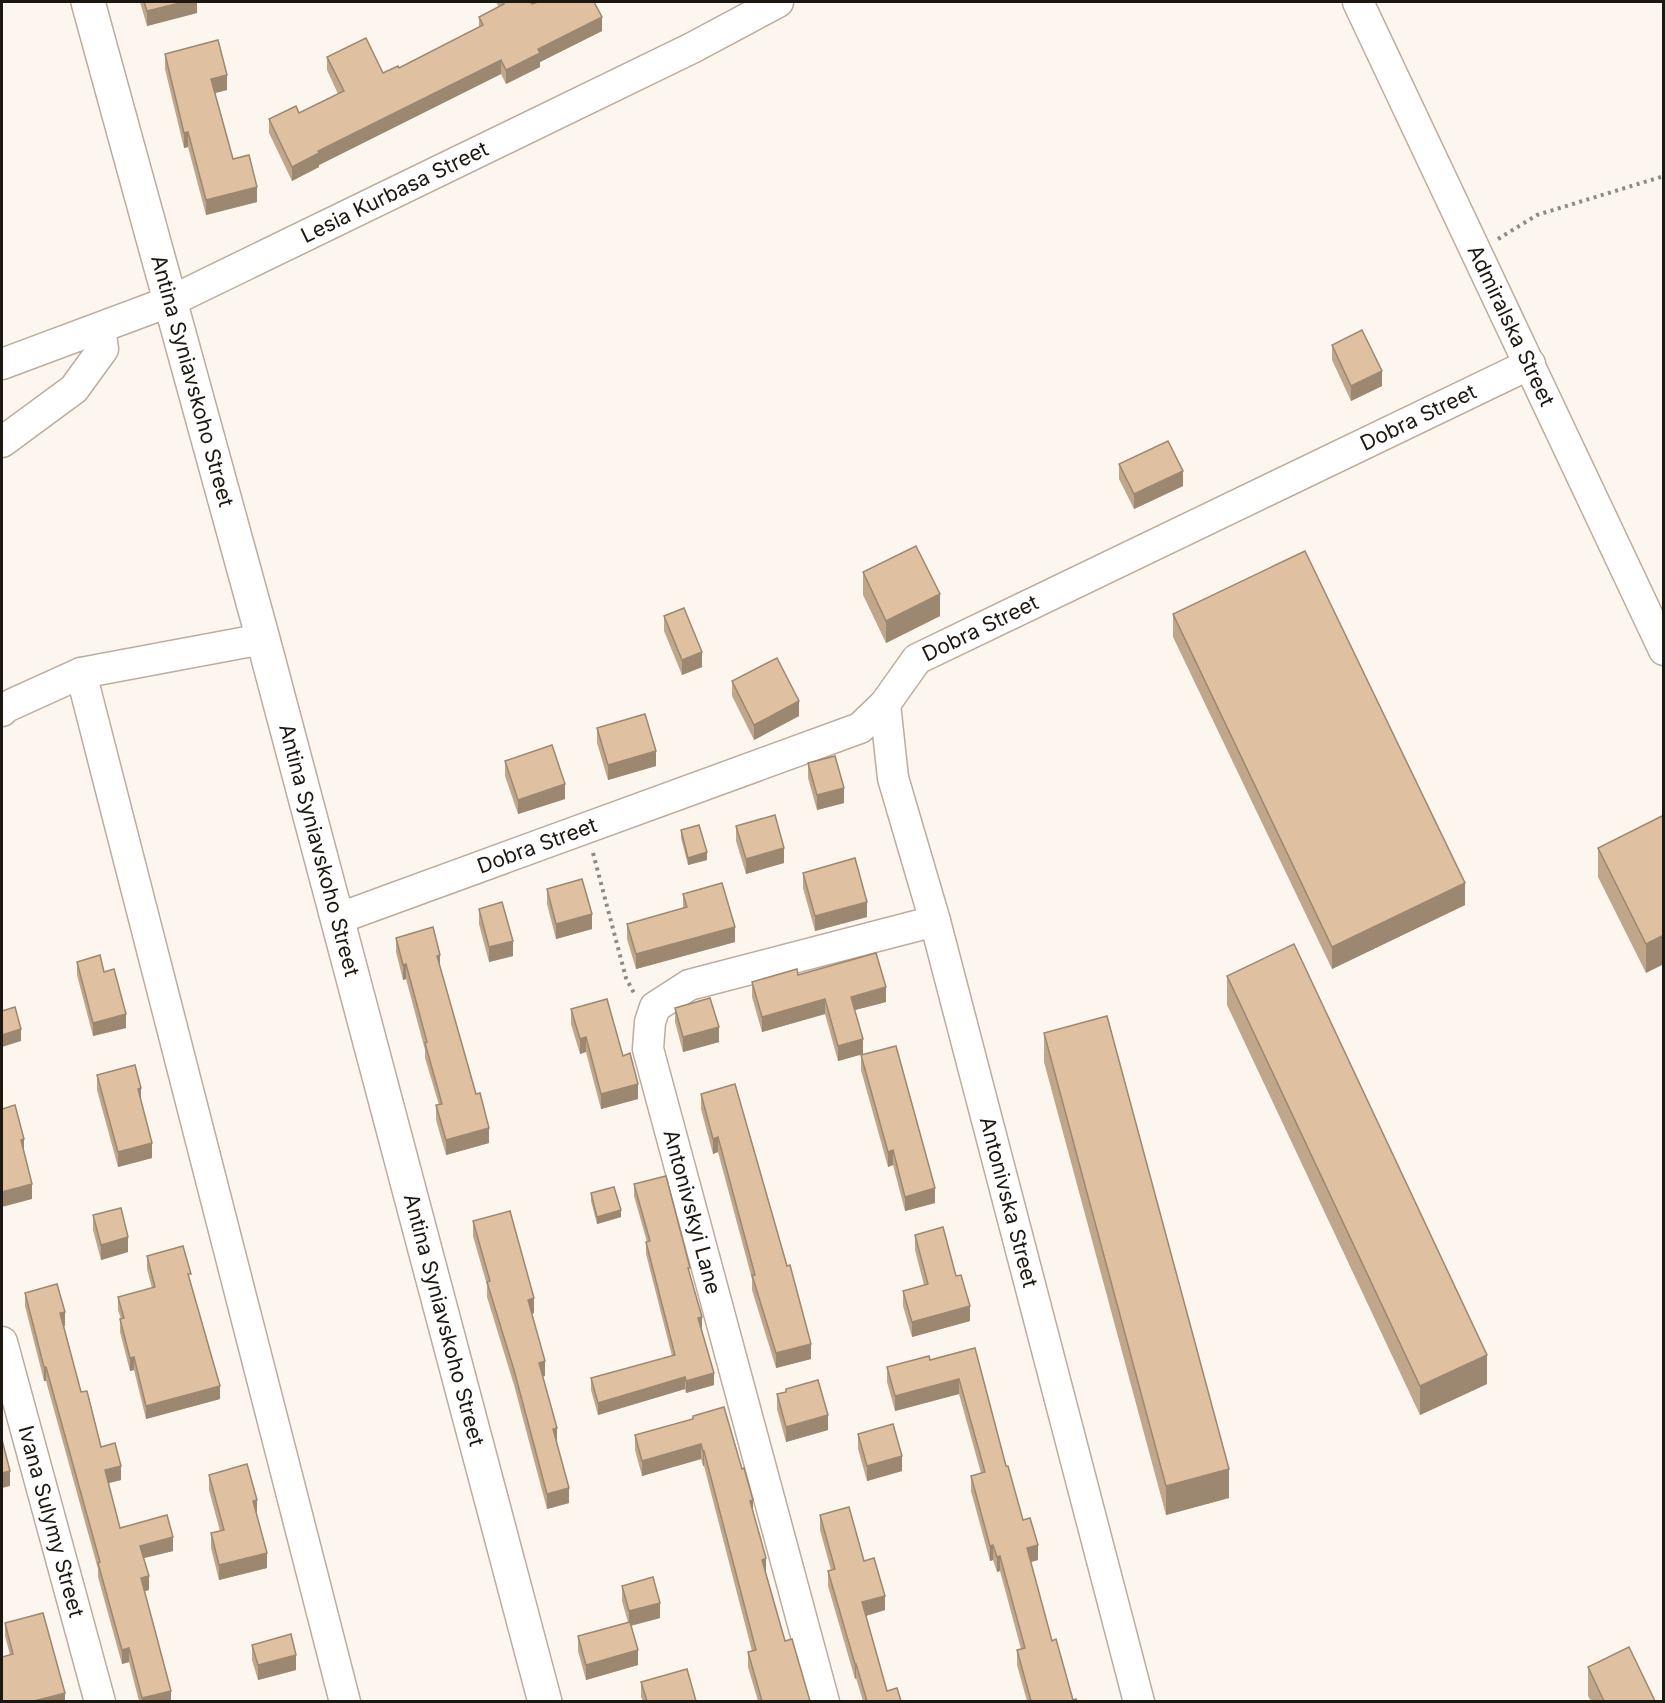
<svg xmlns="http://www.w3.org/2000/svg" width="1665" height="1703" viewBox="0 0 1665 1703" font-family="Inter,sans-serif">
	<rect width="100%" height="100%" fill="#fdf6ef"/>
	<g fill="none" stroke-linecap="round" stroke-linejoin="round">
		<defs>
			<g id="street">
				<path id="s1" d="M1358,2L1664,650"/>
				<path id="s2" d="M2,364L171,301L692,48L778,2"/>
				<path d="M2,442L74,389L103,349L100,328"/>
				<path d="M81,673L345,1702"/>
				<path id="s3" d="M885,704L893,778L935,921L1139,1702"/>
				<path d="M2,711L6,707L81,673L263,639"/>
				<path id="s4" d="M337,919L860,728L885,704L917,659L1530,364"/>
				<path id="s5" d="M2,1342L100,1702"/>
				<path d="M824,1702L648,1049L650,1022L655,1007L689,985L935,921"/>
			</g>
			<g id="secondary">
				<path id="s6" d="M88,2L263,639L545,1702"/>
			</g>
		</defs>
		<use href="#street" stroke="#bcac9c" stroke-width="33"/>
		<use href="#secondary" stroke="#bcac9c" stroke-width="36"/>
		<g stroke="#908a83" stroke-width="4" stroke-dasharray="3 4.5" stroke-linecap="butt">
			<path d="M1498,239L1537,215L1664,176"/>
			<path d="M593,853L626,978L634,993"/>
		</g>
		<use href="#street" stroke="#fff" stroke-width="30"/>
		<use href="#secondary" stroke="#fff" stroke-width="33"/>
	</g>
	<g fill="#c0a68b">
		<path d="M140,2H197V13L147,26Z"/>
		<path d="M496,2H530L532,4L602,31L540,62V67L506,84L501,74L319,165V167L292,181L269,133V119L299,113L338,94L327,70V57L383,73L399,68L479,28V17L499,7Z"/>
		<path d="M165,54L227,90L215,93L233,159L257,202L206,215L188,147L184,148L165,69Z"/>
		<path d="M1332,345L1382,386L1351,401L1332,360Z"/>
		<path d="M1119,464L1183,486L1134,509L1119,479Z"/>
		<path d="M863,572L940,616L886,643L863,595Z"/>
		<path d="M1173,614L1465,905L1332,969L1173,637Z"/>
		<path d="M664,616L702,667L682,675L664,631Z"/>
		<path d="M732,681L799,716L754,740L732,696Z"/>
		<path d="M597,728L656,766L608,780L597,743Z"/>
		<path d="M505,761L565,799L518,814L505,776Z"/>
		<path d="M808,763L844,803L817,810L808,778Z"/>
		<path d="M1664,815L1646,973L1598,877V848Z"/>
		<path d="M736,826L784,863L746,874L736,841Z"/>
		<path d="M681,830L707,860L688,865L681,838Z"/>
		<path d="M803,873L867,917L815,931L803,888Z"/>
		<path d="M547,889L592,929L556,939L547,904Z"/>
		<path d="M683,894L735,942L636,969L627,939V924L683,908Z"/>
		<path d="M479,909L513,956L489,962L479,924Z"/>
		<path d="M396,938L440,967L489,1143L446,1155L436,1120V1105H439L425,1058V1050L406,979L403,980L396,952Z"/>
		<path d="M77,962L104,972L126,1028L93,1036L77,975Z"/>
		<path d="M798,975L886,1002L855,1010L863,1054L838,1061L825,1014L762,1032L752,997V982Z"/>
		<path d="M1227,976L1487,1384L1420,1415L1227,1005Z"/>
		<path d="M675,1008L719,1042L683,1052L675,1022Z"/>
		<path d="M571,1009L623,1056L638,1099L601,1109L586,1052L580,1054L571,1024Z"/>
		<path d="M1044,1033L1229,1498L1166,1515L1044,1062Z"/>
		<path d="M861,1055L935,1203L905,1211L893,1165L888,1167L861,1070Z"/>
		<path d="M97,1075L141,1101L152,1158L118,1167L97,1090Z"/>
		<path d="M701,1094L811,1359L776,1368L752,1290V1279L718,1152L713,1154L701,1109Z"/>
		<path d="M634,1184L690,1274L714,1385L686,1393L685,1389L598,1415L591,1390V1378L672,1356L646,1254V1242H647L634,1196Z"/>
		<path d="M591,1193L621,1217L597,1224L591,1201Z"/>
		<path d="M93,1215L128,1252L101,1260L93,1230Z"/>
		<path d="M473,1221L534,1313L532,1314L545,1376H543L569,1503L547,1509L514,1385L487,1297V1285L473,1236Z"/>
		<path d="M915,1235L970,1321L912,1337L903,1306V1291L924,1285L915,1250Z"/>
		<path d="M147,1256L191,1283L220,1399L146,1419L134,1370L130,1371L120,1332V1319H121L118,1310V1297L152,1288L147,1269Z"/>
		<path d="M25,1293L65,1326H64L81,1392L101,1447L121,1480L108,1483L120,1528L173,1551L144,1558L149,1590L144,1591L171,1701H139L129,1662L122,1664L98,1577V1569L46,1381H44L25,1306Z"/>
		<path d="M975,1348L1006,1466L1023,1520L1038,1560L1031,1562L1052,1641L1073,1700L1077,1701H1027L1017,1665V1650L1021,1649L1000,1571L997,1572L993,1560L990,1561L971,1491V1476L981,1473L959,1394L895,1411L887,1382V1367L930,1360Z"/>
		<path d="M786,1389L828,1430L786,1442L777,1409V1394L786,1392Z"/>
		<path d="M693,1416L753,1513L766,1573L785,1641L810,1701H758L748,1667V1652L752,1651L704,1466H703L701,1459L642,1476L635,1450V1435L693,1419Z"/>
		<path d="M858,1434L902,1471L867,1481L858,1449Z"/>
		<path d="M209,1475L257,1515L267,1568L219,1580L211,1548V1533L220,1531L209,1490Z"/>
		<path d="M820,1515L864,1561L885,1610L866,1616L887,1691L901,1701H863L856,1678L855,1679L828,1586V1571L831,1570L820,1530Z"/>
		<path d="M622,1586L660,1618L631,1626L638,1665L586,1680L578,1651V1636L628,1622L622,1601Z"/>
		<path d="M5,1623L65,1701L10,1655L5,1636Z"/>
		<path d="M252,1645L296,1670L258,1680L252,1660Z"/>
		<path d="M1588,1667L1655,1701H1591L1588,1696Z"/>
		<path d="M641,1682L696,1701H643L641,1697Z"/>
	</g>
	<g fill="#9c8771">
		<path d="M184,2H197V13L147,26V11Z"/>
		<path d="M602,17V31L540,62V67L506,84V70L538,49Z"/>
		<path d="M501,60V74L319,165V167L292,181V167L318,151Z"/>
		<path d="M227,75V90L211,94V79Z"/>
		<path d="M188,132V147L184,148V133Z"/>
		<path d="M257,187V202L206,215V200Z"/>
		<path d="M1382,371V386L1351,401V386Z"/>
		<path d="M1183,471V486L1134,509V494Z"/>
		<path d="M940,594V616L886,643V621Z"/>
		<path d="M702,652V667L682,675V660Z"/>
		<path d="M799,701V716L754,740V725Z"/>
		<path d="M656,751V766L608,780V765Z"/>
		<path d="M565,784V799L518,814V800Z"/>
		<path d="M844,788V803L817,810V795Z"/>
		<path d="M784,848V863L746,874V859Z"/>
		<path d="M707,852V860L688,865V858Z"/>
		<path d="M1465,883V905L1332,969V947Z"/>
		<path d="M867,902V917L815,931V916Z"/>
		<path d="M592,914V929L556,939V924Z"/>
		<path d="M735,927V942L636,969V954Z"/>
		<path d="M1664,935V964L1646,973V944Z"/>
		<path d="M513,941V956L489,962V947Z"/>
		<path d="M440,955V970L437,956Z"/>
		<path d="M406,964V979L403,980V965Z"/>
		<path d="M886,987V1002L851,1011V997Z"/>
		<path d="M825,999V1014L762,1032V1017Z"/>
		<path d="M126,1014V1028L93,1036V1023Z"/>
		<path d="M719,1027V1042L683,1052V1037Z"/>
		<path d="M21,1029V1041L2,1047V1035Z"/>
		<path d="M586,1037V1052L580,1054V1039Z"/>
		<path d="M863,1039V1054L838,1061V1046Z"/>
		<path d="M638,1084V1099L601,1109V1094Z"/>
		<path d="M141,1088V1103L138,1089Z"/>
		<path d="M489,1128V1143L446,1155V1140Z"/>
		<path d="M718,1137V1152L713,1154V1139Z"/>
		<path d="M24,1139V1154L21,1140Z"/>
		<path d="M152,1143V1158L118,1167V1152Z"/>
		<path d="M893,1150V1165L888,1167V1152Z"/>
		<path d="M32,1184V1199L2,1207V1192Z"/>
		<path d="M935,1188V1203L905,1211V1197Z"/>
		<path d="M621,1210V1217L597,1224V1217Z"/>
		<path d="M128,1237V1252L101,1260V1245Z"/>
		<path d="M534,1298V1313L528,1315V1300Z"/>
		<path d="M970,1306V1321L912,1337V1322Z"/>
		<path d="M65,1312V1326L60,1327V1313Z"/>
		<path d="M702,1317V1329L698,1318Z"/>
		<path d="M811,1344V1359L776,1368V1353Z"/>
		<path d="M1487,1355V1384L1420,1415V1386Z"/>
		<path d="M134,1357V1370L130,1371V1358Z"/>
		<path d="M545,1361V1376L539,1378V1363Z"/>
		<rect x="44" y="1367" width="2" height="14"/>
		<path d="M714,1373V1385L686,1393V1381Z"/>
		<path d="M685,1377V1389L598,1415V1403Z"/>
		<path d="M959,1379V1394L895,1411V1396Z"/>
		<path d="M220,1386V1399L146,1419V1406Z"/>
		<path d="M828,1415V1430L786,1442V1427Z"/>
		<path d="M557,1428V1443L553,1429Z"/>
		<path d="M701,1444V1459L642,1476V1461Z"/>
		<rect x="703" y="1451" width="1" height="15"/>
		<path d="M902,1456V1471L867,1481V1466Z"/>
		<path d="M121,1466V1480L105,1484V1470Z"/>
		<path d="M1229,1469V1498L1166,1515V1486Z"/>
		<path d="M10,1471V1486L2,1488V1473Z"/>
		<path d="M569,1488V1503L547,1509V1494Z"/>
		<path d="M257,1500V1514L253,1501Z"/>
		<path d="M753,1500V1515L750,1501Z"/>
		<path d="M173,1537V1551L140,1559V1546Z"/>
		<path d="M993,1545V1560L990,1561V1546Z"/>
		<path d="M1038,1545V1560L1027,1563V1548Z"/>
		<path d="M267,1553V1568L219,1580V1565Z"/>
		<path d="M1000,1556V1571L997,1572V1557Z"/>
		<path d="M766,1558V1573L762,1560Z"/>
		<path d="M149,1576V1590L141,1592V1578Z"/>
		<path d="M885,1596V1610L862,1617V1602Z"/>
		<path d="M660,1603V1618L629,1626V1611Z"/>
		<path d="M129,1648V1662L122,1664V1650Z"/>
		<path d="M638,1650V1665L586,1680V1665Z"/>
		<path d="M296,1655V1670L258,1680V1665Z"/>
		<path d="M855,1664H856V1678L855,1679Z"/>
		<path d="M171,1691V1701H142V1698Z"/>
		<path d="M65,1693V1701H34Z"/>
	</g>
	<g fill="#dfc1a2" stroke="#9c8771" stroke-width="1.5">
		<path d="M144,2H184L147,11Z"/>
		<path d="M503,2H530L532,4L538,2H594L602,17L538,49L540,53L506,70L501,60L318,151L319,153L292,167L269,119L296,106L299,113L344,91L327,57L366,38L383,73L398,66L399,68L483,25L479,17L504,4Z"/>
		<path d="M218,40L227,75L211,79L233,159L249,155L257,187L206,200L188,132L184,133L165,54Z"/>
		<path d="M1362,330L1382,371L1351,386L1332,345Z"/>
		<path d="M1168,441L1183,471L1134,494L1119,464Z"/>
		<path d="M916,546L940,594L886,621L863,572Z"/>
		<path d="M1305,551L1465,883L1332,947L1173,614Z"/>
		<path d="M684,608L702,652L682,660L664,616Z"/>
		<path d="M777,658L799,701L754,725L732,681Z"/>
		<path d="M645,714L656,751L608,765L597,728Z"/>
		<path d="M552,745L565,784L518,800L505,761Z"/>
		<path d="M835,756L844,788L817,795L808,763Z"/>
		<path d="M775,815L784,848L746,859L736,826Z"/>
		<path d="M1664,815V935L1646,944L1598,848Z"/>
		<path d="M699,825L707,852L688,858L681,830Z"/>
		<path d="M855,858L867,902L815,916L803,873Z"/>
		<path d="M582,879L592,914L556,924L547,889Z"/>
		<path d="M722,883L735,927L636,954L627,924L687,907L683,894Z"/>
		<path d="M502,902L513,941L489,947L479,909Z"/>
		<path d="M433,927L440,955L437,956L476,1094L480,1093L489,1128L446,1140L436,1105L442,1104L425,1043L427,1042L406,964L403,965L396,938Z"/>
		<path d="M1294,944L1487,1355L1420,1386L1227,976Z"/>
		<path d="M876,953L886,987L851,997L863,1039L838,1046L825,999L762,1017L752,982L797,969L798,975Z"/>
		<path d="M100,955L104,972L114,969L126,1014L93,1023L77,962Z"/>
		<path d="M710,998L719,1027L683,1037L675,1008Z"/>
		<path d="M607,999L623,1056L630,1053L638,1084L601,1094L586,1037L580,1039L571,1009Z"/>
		<path d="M15,1007L21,1029L2,1035V1011Z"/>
		<path d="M1107,1016L1229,1469L1166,1486L1044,1033Z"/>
		<path d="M896,1046L935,1188L905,1197L893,1150L888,1152L861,1055Z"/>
		<path d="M135,1065L141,1088L138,1089L152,1143L118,1152L97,1075Z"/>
		<path d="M735,1084L787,1266L790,1265L811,1344L776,1353L752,1275H755L718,1137L713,1139L701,1094Z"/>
		<path d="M15,1105L24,1139L21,1140L32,1184L2,1192V1109Z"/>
		<path d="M666,1176L690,1268H688L702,1317L698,1318L714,1373L686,1381L685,1377L598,1403L591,1378L675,1355L646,1242L650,1241L634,1184Z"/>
		<path d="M614,1187L621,1210L597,1217L591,1193Z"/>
		<path d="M121,1208L128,1237L101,1245L93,1215Z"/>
		<path d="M510,1211L534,1298L528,1300L545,1361L539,1363L557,1428L553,1429L569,1488L547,1494L514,1370L487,1282L490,1281L473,1221Z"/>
		<path d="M943,1227L956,1276L961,1275L970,1306L912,1322L903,1291L928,1284L915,1235Z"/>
		<path d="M183,1246L191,1274H188L220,1386L146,1406L134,1357L130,1358L120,1319L124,1318L118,1297L155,1287L147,1256Z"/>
		<path d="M57,1284L65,1312L60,1313L81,1392L87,1391L101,1447L115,1443L121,1466L105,1470L120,1528L167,1515L173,1537L140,1546L149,1576L141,1578L171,1691L142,1698L129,1648L122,1650L98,1563L100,1562L46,1367H44L25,1293Z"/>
		<path d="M975,1348L1006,1466H1008L1023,1520L1030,1518L1038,1545L1027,1548L1052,1641L1056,1639L1073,1700L1076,1699L1077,1701H1031L1017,1650L1025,1648L1000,1556L997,1557L993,1545L990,1546L971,1476L985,1472L959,1379L895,1396L887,1367L929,1356L930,1360Z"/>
		<path d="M818,1380L828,1415L786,1427L777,1394L786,1392V1389Z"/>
		<path d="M724,1407L742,1469L744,1468L753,1500L750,1501L766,1558L762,1560L785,1641L792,1639L810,1701H762L748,1652L756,1650L704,1451H703L701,1444L642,1461L635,1435L693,1419V1416Z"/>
		<path d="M893,1424L902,1456L867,1466L858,1434Z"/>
		<path d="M2,1440L10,1471L2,1473Z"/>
		<path d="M247,1464L257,1500L253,1501L267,1553L219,1565L211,1533L224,1530L209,1475Z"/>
		<path d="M849,1507L864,1561L874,1558L885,1596L862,1602L887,1691L897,1688L901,1701H867L856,1664H855L828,1571L835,1569L820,1515Z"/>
		<path d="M653,1577L660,1603L629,1611L622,1586Z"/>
		<path d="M43,1613L65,1693L34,1701H2V1657L13,1654L5,1623Z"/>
		<path d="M630,1622L638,1650L586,1665L578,1636Z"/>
		<path d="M291,1634L296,1655L258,1665L252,1645Z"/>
		<path d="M1629,1647L1655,1701H1604L1588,1667Z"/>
		<path d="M687,1669L696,1701H647L641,1682Z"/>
	</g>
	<g text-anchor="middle" stroke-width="4.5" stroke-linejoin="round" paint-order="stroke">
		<g font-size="21" fill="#1c1711" stroke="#fff">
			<text dy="7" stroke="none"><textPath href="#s2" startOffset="429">Lesia Kurbasa Street</textPath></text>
			<text dy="7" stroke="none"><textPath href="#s1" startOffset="358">Admiralska Street</textPath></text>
			<text dy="7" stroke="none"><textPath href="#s6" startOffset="393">Antina Syniavskoho Street</textPath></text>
			<text dy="7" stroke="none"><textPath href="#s4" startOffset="1203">Dobra Street</textPath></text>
			<text dy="7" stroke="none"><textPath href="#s4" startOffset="717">Dobra Street</textPath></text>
			<text dy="7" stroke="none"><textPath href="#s4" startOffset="213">Dobra Street</textPath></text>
			<text dy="7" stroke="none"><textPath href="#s6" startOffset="879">Antina Syniavskoho Street</textPath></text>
			<text dy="7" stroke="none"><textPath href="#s3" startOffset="514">Antonivska Street</textPath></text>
			<text transform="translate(692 1212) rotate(75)" y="7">Antonivskyi Lane</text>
			<text dy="7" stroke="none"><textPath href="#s6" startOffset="1365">Antina Syniavskoho Street</textPath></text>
			<text dy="7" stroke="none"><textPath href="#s5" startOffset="186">Ivana Sulymy Street</textPath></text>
		</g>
	</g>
	<rect width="1665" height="1703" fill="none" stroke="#1c1711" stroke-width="6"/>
</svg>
